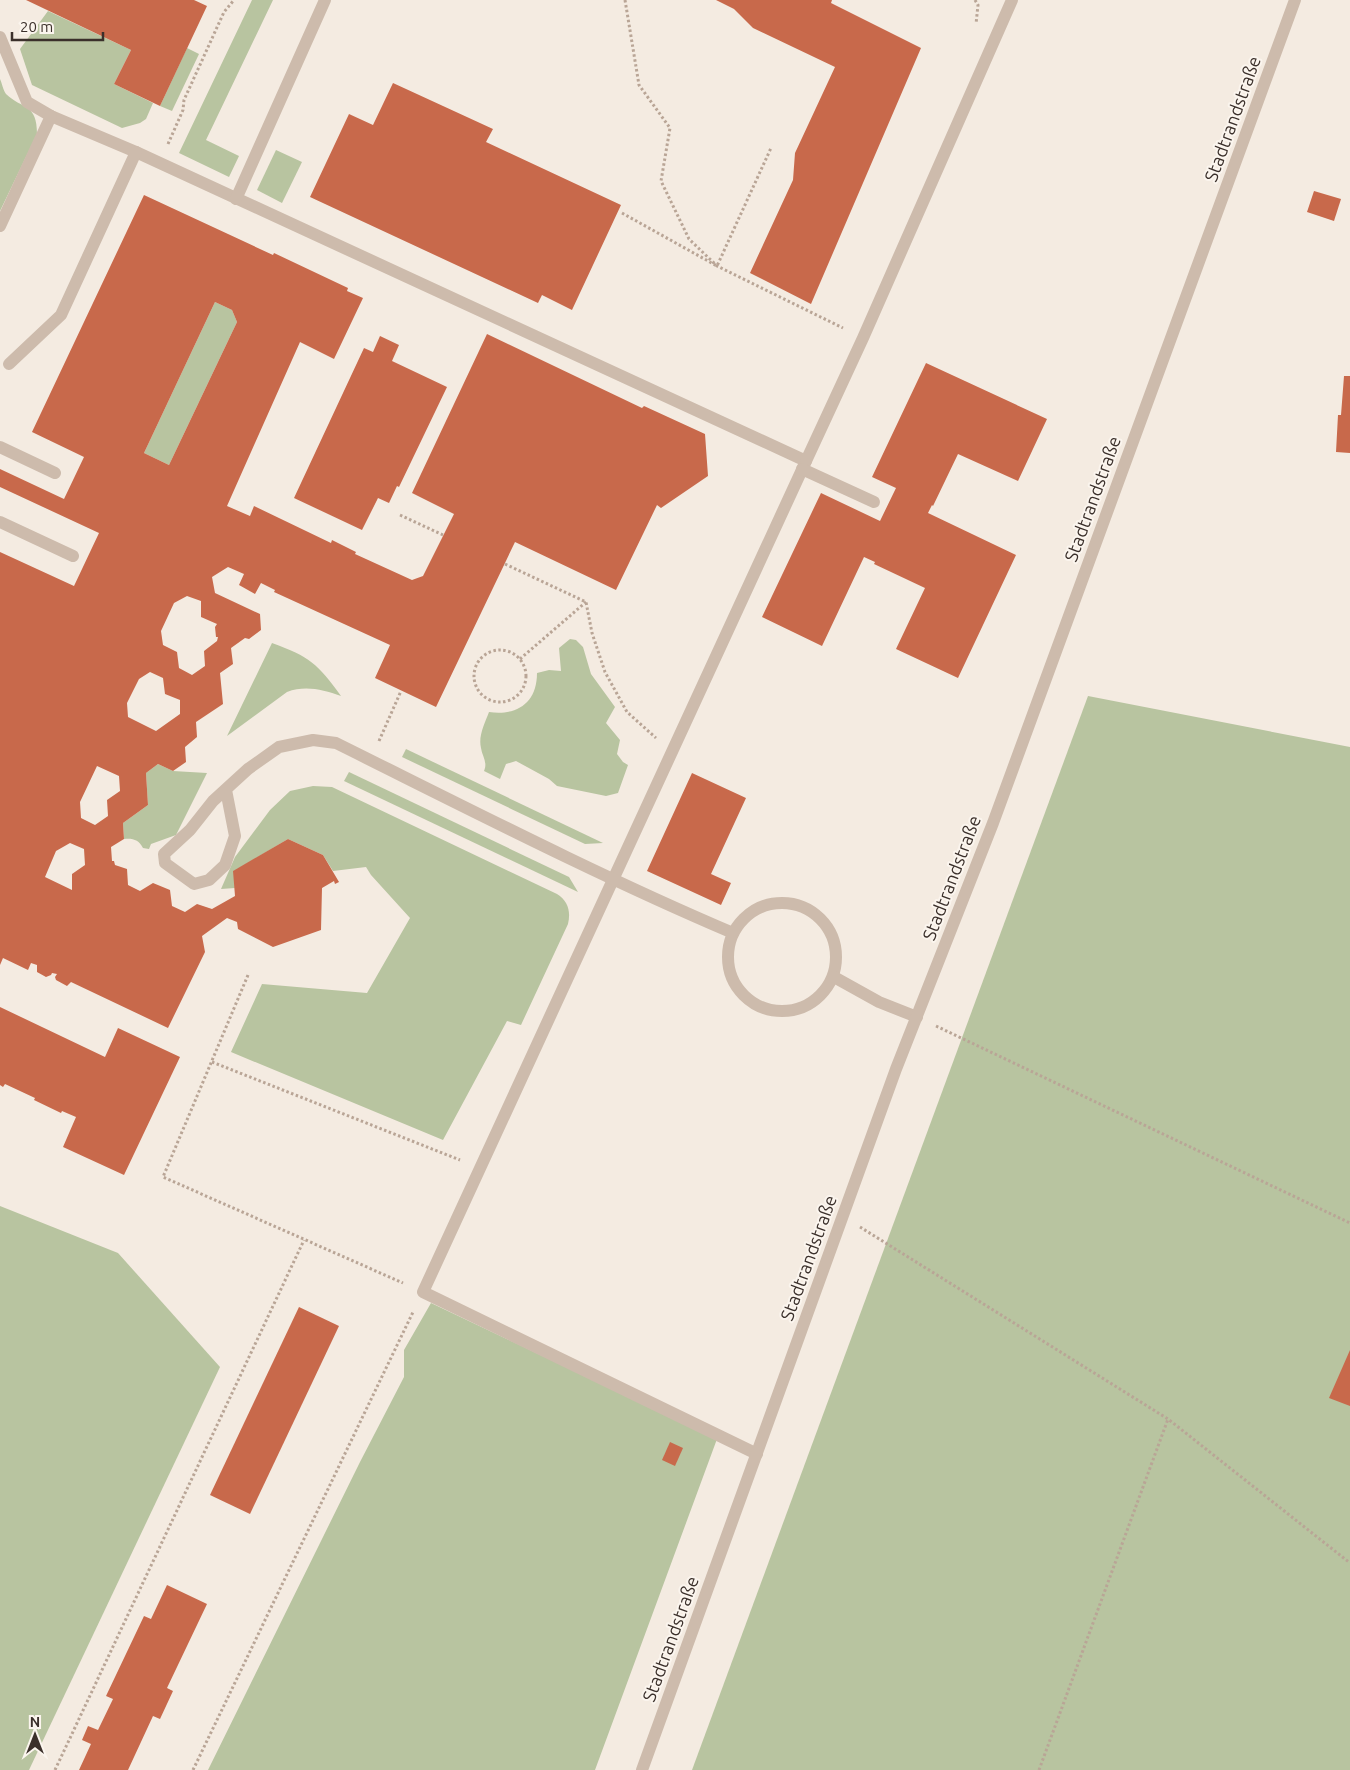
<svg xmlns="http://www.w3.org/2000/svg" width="1350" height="1770" viewBox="0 0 1350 1770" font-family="Ubuntu,sans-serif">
	<rect width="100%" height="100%" fill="#f4ebe1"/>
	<g fill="#b8c4a0">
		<path d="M252,0H273L206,140L239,156L229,177L179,153Z"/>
		<path d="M48,11L131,50L114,84L153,103L146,119L140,123L122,128L32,85L20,49Z"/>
		<path d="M187,48L199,54L172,111L160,106Z"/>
		<path d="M0,79C2,83 3,90 6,94C23,110 37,103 37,134L0,211Z"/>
		<path d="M276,150L302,162L282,203L257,190Z"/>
		<path d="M215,302L232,310L237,322L169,465L144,453Z"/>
		<path d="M570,639L576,640L583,647L591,674L615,707L606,723L620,740L617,754L623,762L628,765L618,793L606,796L557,786L549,779L516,761L506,764L500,779L484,771C488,762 482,756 481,748C478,736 485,723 489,712C517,716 537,703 537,673L549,670L561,671L559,648Z"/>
		<path d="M272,643C310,657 317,663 341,696C323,690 306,685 287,692L227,736Z"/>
		<path d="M1088,696L1350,747V1770H692Z"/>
		<path d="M406,749L603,843L585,844L402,757Z"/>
		<path d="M158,764L173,771L207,773L176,835L151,844L149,849L143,848C139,840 133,838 124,839L123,823L148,805L146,773Z"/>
		<path d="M349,772L569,877L578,892L344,781Z"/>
		<path d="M313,786L332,787L557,894C568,901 571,911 568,924L521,1025L507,1021L443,1140L231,1052L262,984L367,993L410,918L371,875L366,867L333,871L323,855L288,839L234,871L235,888L221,889L235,857L270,810L290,791Z"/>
		<path d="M0,1206L118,1253L220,1367L29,1770H0Z"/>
		<path d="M431,1303L717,1439L595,1770H208L360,1462L404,1377V1350Z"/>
	</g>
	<g fill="#c8694b" fill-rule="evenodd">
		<path d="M26,0H194L207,6L160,106L114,84L131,50Z"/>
		<path d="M716,0H832L831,3L921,48L811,304L750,273L793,180L795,153L835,67L753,28L734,9Z"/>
		<path d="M393,83L493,129L486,142L621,205L572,310L542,295L538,303L310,197L349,114L373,125Z"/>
		<path d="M1314,191L1341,199L1334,221L1307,212Z"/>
		<path d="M144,195L273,255L274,253L348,288L347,291L363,298L334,359L300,342L227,506L250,516L254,506L331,543L332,540L356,552L355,554L412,580L423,576L454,514L412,493L487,334L642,408L644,406L705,434L708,476L661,508L657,505L616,590L515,542L436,707L375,678L390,645L274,592L275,590L261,583L255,594L239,585L244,574L228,567L212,577L215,593L260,614L261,630L249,639L245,638L231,648L233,664L220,673L223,704L196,722L197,737L185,747L186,762L173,771L158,764L146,773L148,805L123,823L124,839L111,847L112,861H114L115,865L127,869L128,885L140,891L153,883L170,890L172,906L185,912L197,904L212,909L235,896L233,871L288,839L323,855L339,882L335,884L334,881L322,888L321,930L273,947L238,929L237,922L227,918L202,936L205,952L168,1028L71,982L67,986L56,980L55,977L57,974L52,973L51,975L46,977L37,972V965L31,963L28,970L3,958L0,965V552L74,586L99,533L0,487V469L64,499L84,457L32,432ZM215,302L232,310L237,322L169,465L144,453ZM187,596L201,601V617L217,624L215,627L216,637H218L217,641L204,651L205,666L192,675L179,668L177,652L163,645L161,631L174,603ZM150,672L163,678L165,694L180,700V714L156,731L128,717L127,703L139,679ZM97,766L119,776L120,791L107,800L108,816L95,825L81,818L80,802ZM70,843L84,849L85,865L72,874V890L45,877L56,851Z"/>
		<path d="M380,336L399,345L392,361L447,387L399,487L397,486L389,503L378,498L362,530L294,498L364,348L373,352Z"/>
		<path d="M926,363L1047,419L1018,481L958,454L933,506L932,505L928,513L1016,555L958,678L896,649L925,588L874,564L875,562L864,557L822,646L762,617L821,493L880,521L896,488L872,477Z"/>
		<path d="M1344,376H1350V453L1336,452L1338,415H1341Z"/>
		<path d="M692,773L746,798L711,874L731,883L721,905L647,871Z"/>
		<path d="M0,1007L105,1057L118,1028L180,1057L124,1175L63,1147L76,1117L62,1111L61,1113L34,1100L35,1098L5,1084L3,1087L0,1085Z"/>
		<path d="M299,1307L339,1326L250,1514L210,1495Z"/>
		<path d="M1350,1350V1406L1329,1398Z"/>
		<path d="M670,1442L683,1448L675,1466L662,1460Z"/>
		<path d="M167,1585L207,1604L167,1688L173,1691L160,1719L153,1716L128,1770H79L91,1744L82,1740L88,1726L98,1730L113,1699L106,1696L144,1616L151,1619Z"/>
	</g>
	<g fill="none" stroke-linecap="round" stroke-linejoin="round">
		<g stroke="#b9a596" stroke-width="3" stroke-dasharray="2.5 2.5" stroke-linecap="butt">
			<path d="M625,0L639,85L670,128L661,181L689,239L717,266L843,328"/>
			<path d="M975,0L978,5L976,24"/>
			<path d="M168,144L183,110L184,100L224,12L234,0"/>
			<path d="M622,213L717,266L771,148"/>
			<path d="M400,515L443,535"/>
			<path d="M505,564L586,602L592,633L605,672L627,712L656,738"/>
			<circle cx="500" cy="676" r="26"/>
			<path d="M520,659L586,602"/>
			<path d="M379,741L401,691"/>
			<path d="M248,975L163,1177L403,1283"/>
			<path d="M936,1026L1350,1223"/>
			<path d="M212,1062L460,1160"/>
			<path d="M860,1227L1168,1419L1350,1563"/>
			<path d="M55,1770L304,1240"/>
			<path d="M193,1770L413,1312"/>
			<path d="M1039,1770L1168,1419"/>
		</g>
		<g stroke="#cdbbac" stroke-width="12">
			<path d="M0,37L27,102L51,116L136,152L806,461L423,1292L757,1454"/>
			<path d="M236,199L325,0"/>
			<path d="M0,226L51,116"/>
			<path d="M9,364L61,315L136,152"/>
			<path d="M0,447L55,473"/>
			<path d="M806,461L863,338L1012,0"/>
			<path d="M802,469L874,502"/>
			<path d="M0,522L73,556"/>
			<path d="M226,790L235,836L225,865L209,880L194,884L165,863L164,854L190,830L213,801L248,769L279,747L313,740L336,743C467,808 599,876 733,933"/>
			<circle cx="782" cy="957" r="54"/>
			<path d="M834,977L879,1002L917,1017"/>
		</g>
		<path stroke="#cdbbac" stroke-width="12" d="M642,1770L896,1069L993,823L1295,0"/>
	</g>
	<g text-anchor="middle" stroke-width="4" stroke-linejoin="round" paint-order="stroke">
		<g font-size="18" fill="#3b302b" stroke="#fbf5ee">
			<text transform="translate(1233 119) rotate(-70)" y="6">Stadtrandstraße</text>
			<text transform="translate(1093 499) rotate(-70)" y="6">Stadtrandstraße</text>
			<text transform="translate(952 878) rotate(-69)" y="6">Stadtrandstraße</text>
			<text transform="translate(809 1258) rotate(-70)" y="6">Stadtrandstraße</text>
			<text transform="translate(671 1639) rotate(-70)" y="6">Stadtrandstraße</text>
		</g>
	</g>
	<g transform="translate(35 1735)" stroke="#fbf5ee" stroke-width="4" paint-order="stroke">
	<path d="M0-4L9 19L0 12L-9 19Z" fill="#3b302b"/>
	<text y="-8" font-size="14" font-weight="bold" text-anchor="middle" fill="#3b302b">N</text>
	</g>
	<path d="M12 32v8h91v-8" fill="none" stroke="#3b302b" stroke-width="2.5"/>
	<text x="20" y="32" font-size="15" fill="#3b302b" stroke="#fbf5ee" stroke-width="4" paint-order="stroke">20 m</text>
</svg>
